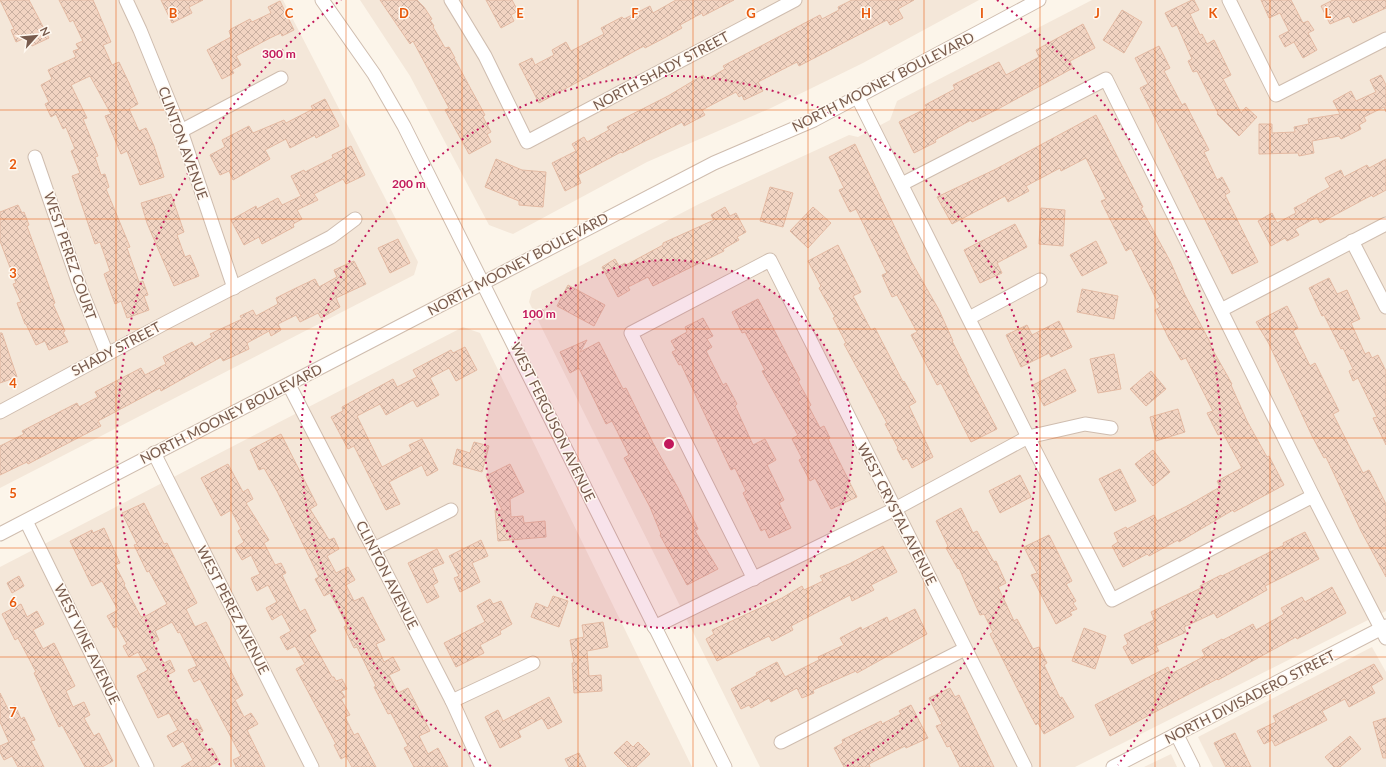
<svg xmlns="http://www.w3.org/2000/svg" width="1386" height="767" viewBox="0 0 1386 767" font-family="Lato,sans-serif">
	<defs>
		<pattern id="building-cross-hatch" width="8" height="8" patternUnits="userSpaceOnUse"><rect width="8" height="8" fill="#f2d4c2"/><path d="M0 0l8 8M0 8l8-8" fill="none" stroke="#c9afa0"/></pattern>
	</defs>
	<rect width="100%" height="100%" fill="#fcf5ea"/>
	<g fill="#f4e7d9">
		<path d="M0,0H283L418,262L414,275L0,488Z"/>
		<path d="M360,0H979L863,63L771,108L647,162L513,234L489,225L410,76Z"/>
		<path d="M1092,0H1386V611L1075,767H760L529,302L532,291L699,204L849,135L858,137L890,120L897,101Z"/>
		<path d="M463,327L480,333L692,767H0V567Z"/>
		<path d="M1372,647L1386,672V767H1213L1198,737Z"/>
		<path d="M1171,754L1177,767H1144Z"/>
	</g>
	<g fill="url(#building-cross-hatch)" stroke="#e4baa3">
		<path d="M0,0H29L49,38L32,46L27,37L16,42L11,30L14,29Z"/>
		<path d="M59,0H93L111,42L103,45L112,65L119,62L129,83L138,104L129,109L139,131L146,128L154,146L164,177L140,185L127,151L121,154L105,116L111,114L90,76L71,85L87,118L83,119L98,156L95,157L101,175L105,174L109,187L106,189L130,247L127,248L139,282L143,281L148,295L144,296L149,310L127,318L121,301L115,304L104,274L110,271L100,242L95,244L72,176L80,173L71,151L75,149L66,127L63,129L56,114L51,117L45,104L49,102L41,85L52,79L48,70L76,57L73,51L79,49L76,44L83,41L73,20L70,22Z"/>
		<path d="M161,0H203L189,7L192,13L172,23Z"/>
		<path d="M380,0H417L424,7L432,19L430,20L434,26L433,27L445,48L449,47L455,58H454L485,115L483,117L491,132L487,134L491,142L469,154L445,110L449,108L413,41L410,44Z"/>
		<path d="M486,0H512L518,11L511,15L514,21L501,28Z"/>
		<path d="M676,0H734L703,16L702,13L680,25L682,28L666,37L645,48L644,46L539,103L519,64L532,58L535,65L554,55L552,50L566,42L571,51L604,34L601,28L622,17L624,19L650,6L653,13Z"/>
		<path d="M852,0H914L898,9L903,18L890,25L887,20L799,66L797,62L758,82L763,91L744,100L742,95L739,97L736,92L702,110L705,115L684,126L682,122L622,153L621,152L578,175L581,183L565,191L552,163L576,151L572,144L584,137L587,142L609,130L607,127L668,96L703,75L706,80L725,69L723,66L820,15L822,19L839,10L838,7Z"/>
		<path d="M1192,0H1194L1199,10L1190,14L1200,35L1202,34L1207,44L1214,40L1231,75L1223,79L1241,113L1246,107L1257,117L1239,136L1217,114L1218,113L1197,71L1193,72L1188,61L1192,59L1177,25L1172,27L1165,13Z"/>
		<path d="M1261,0H1291L1303,23L1308,21L1314,30L1308,33L1317,50L1303,58L1294,42L1285,47L1279,36L1289,31L1280,13L1269,18Z"/>
		<path d="M1333,0H1386V8L1353,23L1349,16L1330,24L1321,6Z"/>
		<path d="M280,1L294,30L282,36L281,33L272,37L236,56L241,65L232,70L234,73L222,79L207,50L231,37L229,31L231,29L250,19L252,22L271,13L268,7Z"/>
		<path d="M1122,10L1142,22L1124,53L1103,40Z"/>
		<path d="M1083,24L1095,48L1070,61L1073,68L998,109L972,122L971,120L935,140L936,142L914,153L899,122L927,108L925,105L955,89L953,85L999,62L1006,75L1039,57L1036,50Z"/>
		<path d="M1159,46L1170,68L1164,71L1182,105L1185,103L1209,150L1204,152L1217,180L1222,177L1230,192L1225,195L1258,262L1232,274L1140,88L1148,84L1135,58Z"/>
		<path d="M1381,75L1386,85V112L1384,107L1364,117L1366,121L1359,125L1361,129L1341,139L1339,136L1312,141L1314,153L1299,156L1298,153L1259,154V124H1272V133L1295,132L1294,127L1309,124L1308,119L1340,114L1333,101L1351,91L1356,101L1376,92L1370,80Z"/>
		<path d="M325,99L339,126L316,138L315,135L290,148L286,139L265,150L270,159L233,180L229,171L220,175L210,155L225,147L222,140L249,126L253,133L284,120L286,123L313,109L311,106Z"/>
		<path d="M1096,115L1143,207L1141,208L1170,261L1185,295L1211,344L1210,345L1232,384L1231,385L1247,421L1267,457L1269,456L1284,485L1234,512L1233,510L1179,542L1178,540L1149,556L1147,554L1123,567L1112,546L1118,542L1114,533L1126,527L1127,529L1154,515L1157,521L1187,506L1220,487L1217,481L1242,468L1223,433L1218,435L1207,413L1213,411L1186,358L1181,360L1169,339L1155,310L1160,307L1131,248L1126,251L1101,201L1106,199L1086,158L1061,171L1060,168L1026,186L1029,191L1008,202L1005,196L952,224L937,197L996,169Z"/>
		<path d="M855,144L911,261L939,310L953,341H952L967,370H966L997,429L971,442L941,383L937,385L911,335L917,332L897,295L892,297L882,275L887,273L856,209L850,212L839,190L844,188L829,157Z"/>
		<path d="M351,146L365,175L346,184L343,179L314,194L318,200L297,210L302,219L293,224L294,227L262,244L259,237L244,245L231,220L256,206L257,209L278,198L282,205L301,196L291,176L304,170L305,172L333,158L332,155Z"/>
		<path d="M496,159L522,170L546,172L543,207L519,205V201L485,187Z"/>
		<path d="M1386,159V190L1373,197L1372,195L1320,223L1317,217L1295,229L1299,235L1287,241L1285,238L1271,246L1258,221L1272,213L1277,223L1296,213L1294,208L1308,201L1307,200L1330,187L1325,178L1341,170L1344,177L1367,165L1369,168Z"/>
		<path d="M770,187L793,193L783,227L760,221Z"/>
		<path d="M171,194L184,232L177,235L185,257L190,255L199,276L174,286L147,223L141,203Z"/>
		<path d="M18,205L22,213L24,212L29,225L27,226L55,303L53,304L65,331L63,332L68,342L49,350L45,341L36,345L26,324H25L17,303L21,302L13,284L16,283L0,241V212Z"/>
		<path d="M725,207L730,216L736,213L746,232L737,237L739,240L723,249L724,251L653,286L648,277L628,287L630,290L618,297L602,267L615,259L619,266L625,263L626,265L663,245V243L714,220L711,215Z"/>
		<path d="M813,207L831,223L808,248L790,231Z"/>
		<path d="M1041,208L1065,210L1063,246L1039,244Z"/>
		<path d="M1015,224L1027,247L997,263L1002,273L980,283L964,250Z"/>
		<path d="M398,239L410,263L390,273L378,248Z"/>
		<path d="M1096,241L1107,263L1082,276L1070,255Z"/>
		<path d="M838,245L861,292L853,296L871,330L875,328L903,382L904,381L916,402L909,406L933,457L912,468L907,458L903,460L897,449L898,448L885,424L887,423L844,344L846,343L833,318L835,317L819,288L821,286L808,261Z"/>
		<path d="M354,261L366,284L336,298L340,307L321,318L318,313L300,322L296,315L278,324L281,330L271,336L269,331L247,343L249,349L223,361L221,357L161,391L160,388L98,421L101,426L47,454L28,464L27,462L0,475V446L24,434L22,431L77,403L79,407L98,397L95,392L141,368L145,375L166,364L163,357L192,342L195,347L212,337L210,334L242,319L240,316L253,310L256,316L278,304L276,298L296,288L315,279L319,287L337,277L334,270Z"/>
		<path d="M1329,278L1337,294L1347,290L1360,319L1351,323L1365,354L1369,352L1372,358L1378,355L1386,371V445L1373,418L1377,417L1358,378L1353,381L1349,371L1353,369L1343,348L1341,349L1324,315L1322,316L1309,288Z"/>
		<path d="M568,285L605,305L594,326L557,306Z"/>
		<path d="M1082,289L1118,296L1114,319L1077,312Z"/>
		<path d="M758,299L800,380L798,381L811,405L809,407L820,428L824,426L830,438L828,439L857,497L831,509L815,478L810,481L799,460L802,458L792,439L798,435L762,371L765,370L745,332L742,333L732,312Z"/>
		<path d="M1287,306L1298,328L1293,331L1310,366L1315,363L1339,411L1333,414L1363,473L1369,470L1386,504V577L1361,531L1326,457L1324,458L1312,436L1269,344L1256,322Z"/>
		<path d="M703,318L713,336L707,339L712,347L706,351L723,385L726,383L737,404L735,406L753,445L765,439L776,460L767,465L784,500L779,503L791,528L769,538L765,529L761,531L743,493L746,491L735,468L731,470L681,364L679,365L672,352L676,350L671,341L687,332L685,327Z"/>
		<path d="M1059,321L1072,347L1051,357L1049,353L1021,367L1006,335L1027,325L1032,335Z"/>
		<path d="M0,333H2L17,377L0,383Z"/>
		<path d="M587,340L580,352L599,342L623,389L626,388L653,443L678,488L698,529L695,531L718,569L687,585L660,535L661,534L650,507L624,458L629,455L612,421L606,424L579,368L570,373L560,352Z"/>
		<path d="M465,347L477,370L456,381L449,368L430,378L439,395L417,407L413,400L386,415L380,404L357,416L382,467L412,451L409,445L422,439L438,470L427,476L422,465L389,482L400,504L386,510L354,446L348,449L331,417L343,411L342,407L393,379L397,387L417,377L413,370L451,350L453,353Z"/>
		<path d="M1114,354L1121,389L1098,393L1090,359Z"/>
		<path d="M1065,369L1076,391L1044,406L1033,385Z"/>
		<path d="M1151,371L1166,389L1146,406L1130,389Z"/>
		<path d="M1178,409L1185,432L1156,441L1150,417Z"/>
		<path d="M281,434L317,505L310,509L329,540L334,538L339,549L327,556L336,573L348,567L355,580L346,585L354,601L363,597L373,617L385,640L376,644L384,662L393,657L400,670L389,675L398,693L408,688L430,731L419,736L428,754L438,748L448,767H414L404,748L408,746L391,713L388,714L374,687L376,686L357,647L354,648L344,627L347,625L330,593L324,596L315,579L319,577L278,493L264,468L259,470L250,450Z"/>
		<path d="M474,442L489,446L482,472L453,464L457,449L470,453Z"/>
		<path d="M1153,450L1170,472L1153,486L1135,464Z"/>
		<path d="M228,464L243,492L248,489L253,499L246,503L269,540L264,543L275,565L281,563L286,573L282,575L300,612L305,609L316,631L309,635L332,677H334L336,681L342,679L347,689L341,691L345,697L341,699L350,715L345,717L354,735L358,733L376,767H352L346,756L341,759L334,745L336,744L296,669L305,664L295,646L287,650L280,637L291,631L282,614L272,620L266,608L277,602L268,585L257,591L251,578L260,574L251,555L242,560L235,548L244,542L238,531L241,529L231,510L221,516L201,478Z"/>
		<path d="M510,464L524,492L510,499L511,517L523,516L524,523L545,521L546,537L498,541L495,510H502L486,476Z"/>
		<path d="M1120,469L1136,501L1115,511L1099,479Z"/>
		<path d="M1020,475L1031,497L1000,513L989,491Z"/>
		<path d="M144,503L164,544L167,543L197,603L186,609L195,627L206,622L243,695L235,700L244,717L251,713L258,724L247,730L265,767H236L233,760L241,756L200,679L194,682L188,670L197,666L180,632L178,633L172,622L155,631L159,640L153,644L164,663L170,660L175,671L166,676L192,721L197,719L203,731L198,733L207,750L212,748L219,761L208,767H181L193,760L183,741L173,747L167,736L178,730L169,713L158,718L137,676L148,670L138,652L129,657L123,646L127,644L117,626L114,628L107,616L118,610L102,581L92,586L70,541L92,530L93,533L104,528L120,563L115,565L125,584L124,585L141,617L146,616L167,604L149,571L147,572L134,545L137,544L122,513Z"/>
		<path d="M961,508L973,533L977,531L994,562L996,561L1006,583L998,587L1014,621L1017,619L1033,649L1039,647L1047,663L1044,665L1060,698L1062,697L1074,717L1044,734L1038,723L1036,725L1031,716L990,634L993,632L984,614L980,615L959,568L958,569L946,548L948,546L936,521Z"/>
		<path d="M1305,532L1319,559L1265,586L1267,590L1217,618L1214,613L1184,627L1186,632L1156,646L1159,651L1132,664L1123,647L1128,644L1124,635L1154,620L1151,612L1201,588L1200,586L1221,575L1222,576L1284,545L1283,543Z"/>
		<path d="M1049,535L1072,581L1066,584L1076,601L1073,603L1077,609L1070,612L1072,615L1056,624L1031,575L1037,573L1024,547Z"/>
		<path d="M481,540L488,556L472,563L480,582L460,592L454,578L459,576L449,556Z"/>
		<path d="M883,546L897,572L871,585L874,590L852,601L850,595L791,626L793,630L772,641L769,636L717,661L706,639L714,634L712,630L782,598L802,586L804,590L823,581L820,576L849,564Z"/>
		<path d="M437,549L444,563L432,568L438,582L433,585L439,597L427,603L408,563Z"/>
		<path d="M19,576L24,586L12,593L7,583Z"/>
		<path d="M1332,587L1346,613L1297,639L1296,637L1218,680L1217,679L1110,736L1095,705L1168,667L1171,674L1205,656L1202,650L1222,639L1223,640L1253,624L1256,630L1284,614L1281,608L1302,597L1305,602Z"/>
		<path d="M553,596L568,601L559,627L531,617L536,603L548,608Z"/>
		<path d="M490,599L493,604L501,601L512,624L500,631L501,634L480,645L484,653L456,667L444,643L485,622L477,606Z"/>
		<path d="M21,604L27,617L37,611L44,624L33,630L43,649L54,643L75,686L66,691L73,707L84,702L90,715L84,718L94,736L99,733L113,761L102,767H85L62,725L59,727L34,673L36,672L18,638L15,640L2,614Z"/>
		<path d="M915,609L927,634L857,673L856,671L813,690L814,693L802,698L797,688L771,702L769,698L751,708L749,705L741,709L731,689L757,675L756,673L777,662L785,677L819,660L818,657L844,645L840,638L861,627L862,630L887,617L889,622Z"/>
		<path d="M603,622L608,647L587,651L589,676L601,675L602,691L574,693L572,663H574L570,640L584,637L582,625Z"/>
		<path d="M1084,628L1106,636L1095,669L1072,661Z"/>
		<path d="M1374,664L1383,679L1371,686L1375,693L1349,707L1345,699L1322,711L1327,720L1275,746L1272,740L1264,744L1257,731L1276,722L1273,716Z"/>
		<path d="M950,688L955,697L959,695L994,767H960L950,746L947,747L936,726L942,724L929,698Z"/>
		<path d="M0,693L8,709L15,705L21,719L24,717L35,740L31,741L44,767H18L12,756L4,760L0,752V746L9,742L0,722Z"/>
		<path d="M549,697L562,722L548,729L542,718L518,731L521,737L500,748L485,717L498,710L503,721Z"/>
		<path d="M911,705L928,738L906,748L905,746L869,764L870,767H844L834,748L843,743L842,740L881,721L882,724L901,714L899,711Z"/>
		<path d="M1386,718V758H1383L1373,722Z"/>
		<path d="M1235,733L1251,767H1226L1214,743Z"/>
		<path d="M1350,736L1361,749L1340,767H1334L1325,757Z"/>
		<path d="M627,741L633,747L638,742L650,754L636,767H628L614,753Z"/>
		<path d="M579,753L586,767H569L565,759Z"/>
	</g>
	<g fill="none" stroke-linecap="round" stroke-linejoin="round">
		<defs>
			<g id="minor">
				<path d="M126,0L140,30L181,131L234,288"/>
				<path d="M322,0L374,74L404,126L725,767"/>
				<path d="M451,0L485,56L527,142L795,0"/>
				<path d="M1229,0L1276,95L1386,39"/>
				<path d="M858,98L1028,437L1112,600L1313,496L1386,638"/>
				<path d="M181,131L281,78"/>
				<path d="M35,157L81,290L107,354"/>
				<path d="M902,184L1106,79L1313,496"/>
				<path d="M1352,241L1386,307"/>
				<path d="M1221,310L1386,224"/>
				<path d="M969,318L1040,280"/>
				<path d="M289,385L452,701L482,767"/>
				<path d="M0,412L167,322L331,237L355,219"/>
				<path d="M154,453L312,767"/>
				<path d="M26,521L147,767"/>
				<path d="M0,534L714,163L814,120L1039,0"/>
				<path d="M374,549L451,510"/>
				<path d="M754,579L631,333L770,260L1025,767"/>
				<path d="M654,627L895,509L1028,437L1085,424L1111,428"/>
				<path d="M452,701L533,663"/>
				<path d="M1177,735L1193,767"/>
				<path d="M781,742L965,649"/>
				<path d="M1113,767L1386,626"/>
			</g>
		</defs>
		<use href="#minor" stroke="#cfbdaf" stroke-width="15"/>
		<use href="#minor" stroke="#fff" stroke-width="13"/>
	</g>
	<path fill="none" stroke="#e8590c" stroke-width="1" stroke-opacity="0.55" d="M116,0V767M231,0V767M346,0V767M462,0V767M578,0V767M693,0V767M808,0V767M924,0V767M1040,0V767M1155,0V767M1270,0V767M0,110H1386M0,219H1386M0,329H1386M0,438H1386M0,548H1386M0,657H1386"/>
	<circle cx="669" cy="444" r="184" fill="#c2185b" fill-opacity=".12"/>
	<g fill="none" stroke="#c2185b" stroke-width="2" stroke-dasharray="2 4">
		<circle cx="669" cy="444" r="184"/>
		<path d="M491 766A368 368 0 1 1 847 766"/>
		<path d="M220 765A552 552 0 0 1 341 0M997 0A552 552 0 0 1 1118 765"/>
	</g>
	<g text-anchor="middle" stroke-width="3" stroke-linejoin="round" paint-order="stroke">
		<g font-size="14" fill="#785b4d" stroke="#fff9f1">
			<text transform="translate(661 71) rotate(-28)" y="5">NORTH SHADY STREET</text>
			<text transform="translate(883 82) rotate(-27)" y="5">NORTH MOONEY BOULEVARD</text>
			<text transform="translate(183 143) rotate(70)" y="5">CLINTON AVENUE</text>
			<text transform="translate(70 256) rotate(71)" y="5">WEST PEREZ COURT</text>
			<text transform="translate(518 264) rotate(-28)" y="5">NORTH MOONEY BOULEVARD</text>
			<text transform="translate(116 349) rotate(-28)" y="5">SHADY STREET</text>
			<text transform="translate(231 414) rotate(-27)" y="5">NORTH MOONEY BOULEVARD</text>
			<text transform="translate(553 422) rotate(64)" y="5">WEST FERGUSON AVENUE</text>
			<text transform="translate(897 514) rotate(63)" y="5">WEST CRYSTAL AVENUE</text>
			<text transform="translate(387 575) rotate(63)" y="5">CLINTON AVENUE</text>
			<text transform="translate(233 610) rotate(63)" y="5">WEST PEREZ AVENUE</text>
			<text transform="translate(87 644) rotate(64)" y="5">WEST VINE AVENUE</text>
			<text transform="translate(1250 697) rotate(-27)" y="5">NORTH DIVISADERO STREET</text>
		</g>
	</g>
	<g font-size="13" text-anchor="middle" font-weight="bold" fill="#e8590c" stroke="#fff9f1" stroke-width="3" stroke-linejoin="round" paint-order="stroke">
		<text x="173" y="18">B</text>
		<text x="289" y="18">C</text>
		<text x="404" y="18">D</text>
		<text x="520" y="18">E</text>
		<text x="635" y="18">F</text>
		<text x="751" y="18">G</text>
		<text x="866" y="18">H</text>
		<text x="982" y="18">I</text>
		<text x="1097" y="18">J</text>
		<text x="1213" y="18">K</text>
		<text x="1328" y="18">L</text>
		<text x="13" y="169">2</text>
		<text x="13" y="278">3</text>
		<text x="13" y="388">4</text>
		<text x="13" y="498">5</text>
		<text x="13" y="607">6</text>
		<text x="13" y="717">7</text>
	</g>
	<circle cx="669" cy="444" r="6" fill="#c2185b" stroke="#fff9f1" stroke-width="2"/>
	<g font-size="12" text-anchor="middle" font-weight="bold" fill="#c2185b" stroke="#fff9f1" stroke-width="3" stroke-linejoin="round" paint-order="stroke">
		<text x="279" y="58">300 m</text>
		<text x="409" y="188">200 m</text>
		<text x="539" y="318">100 m</text>
	</g>
	<g transform="translate(36 36) rotate(63)" stroke="#fff9f1" stroke-width="3" paint-order="stroke">
	<path d="M0-3L7 15L0 10L-7 15Z" fill="#785b4d"/>
	<text y="-6" font-size="11" font-weight="bold" text-anchor="middle" fill="#785b4d">N</text>
	</g>
</svg>
